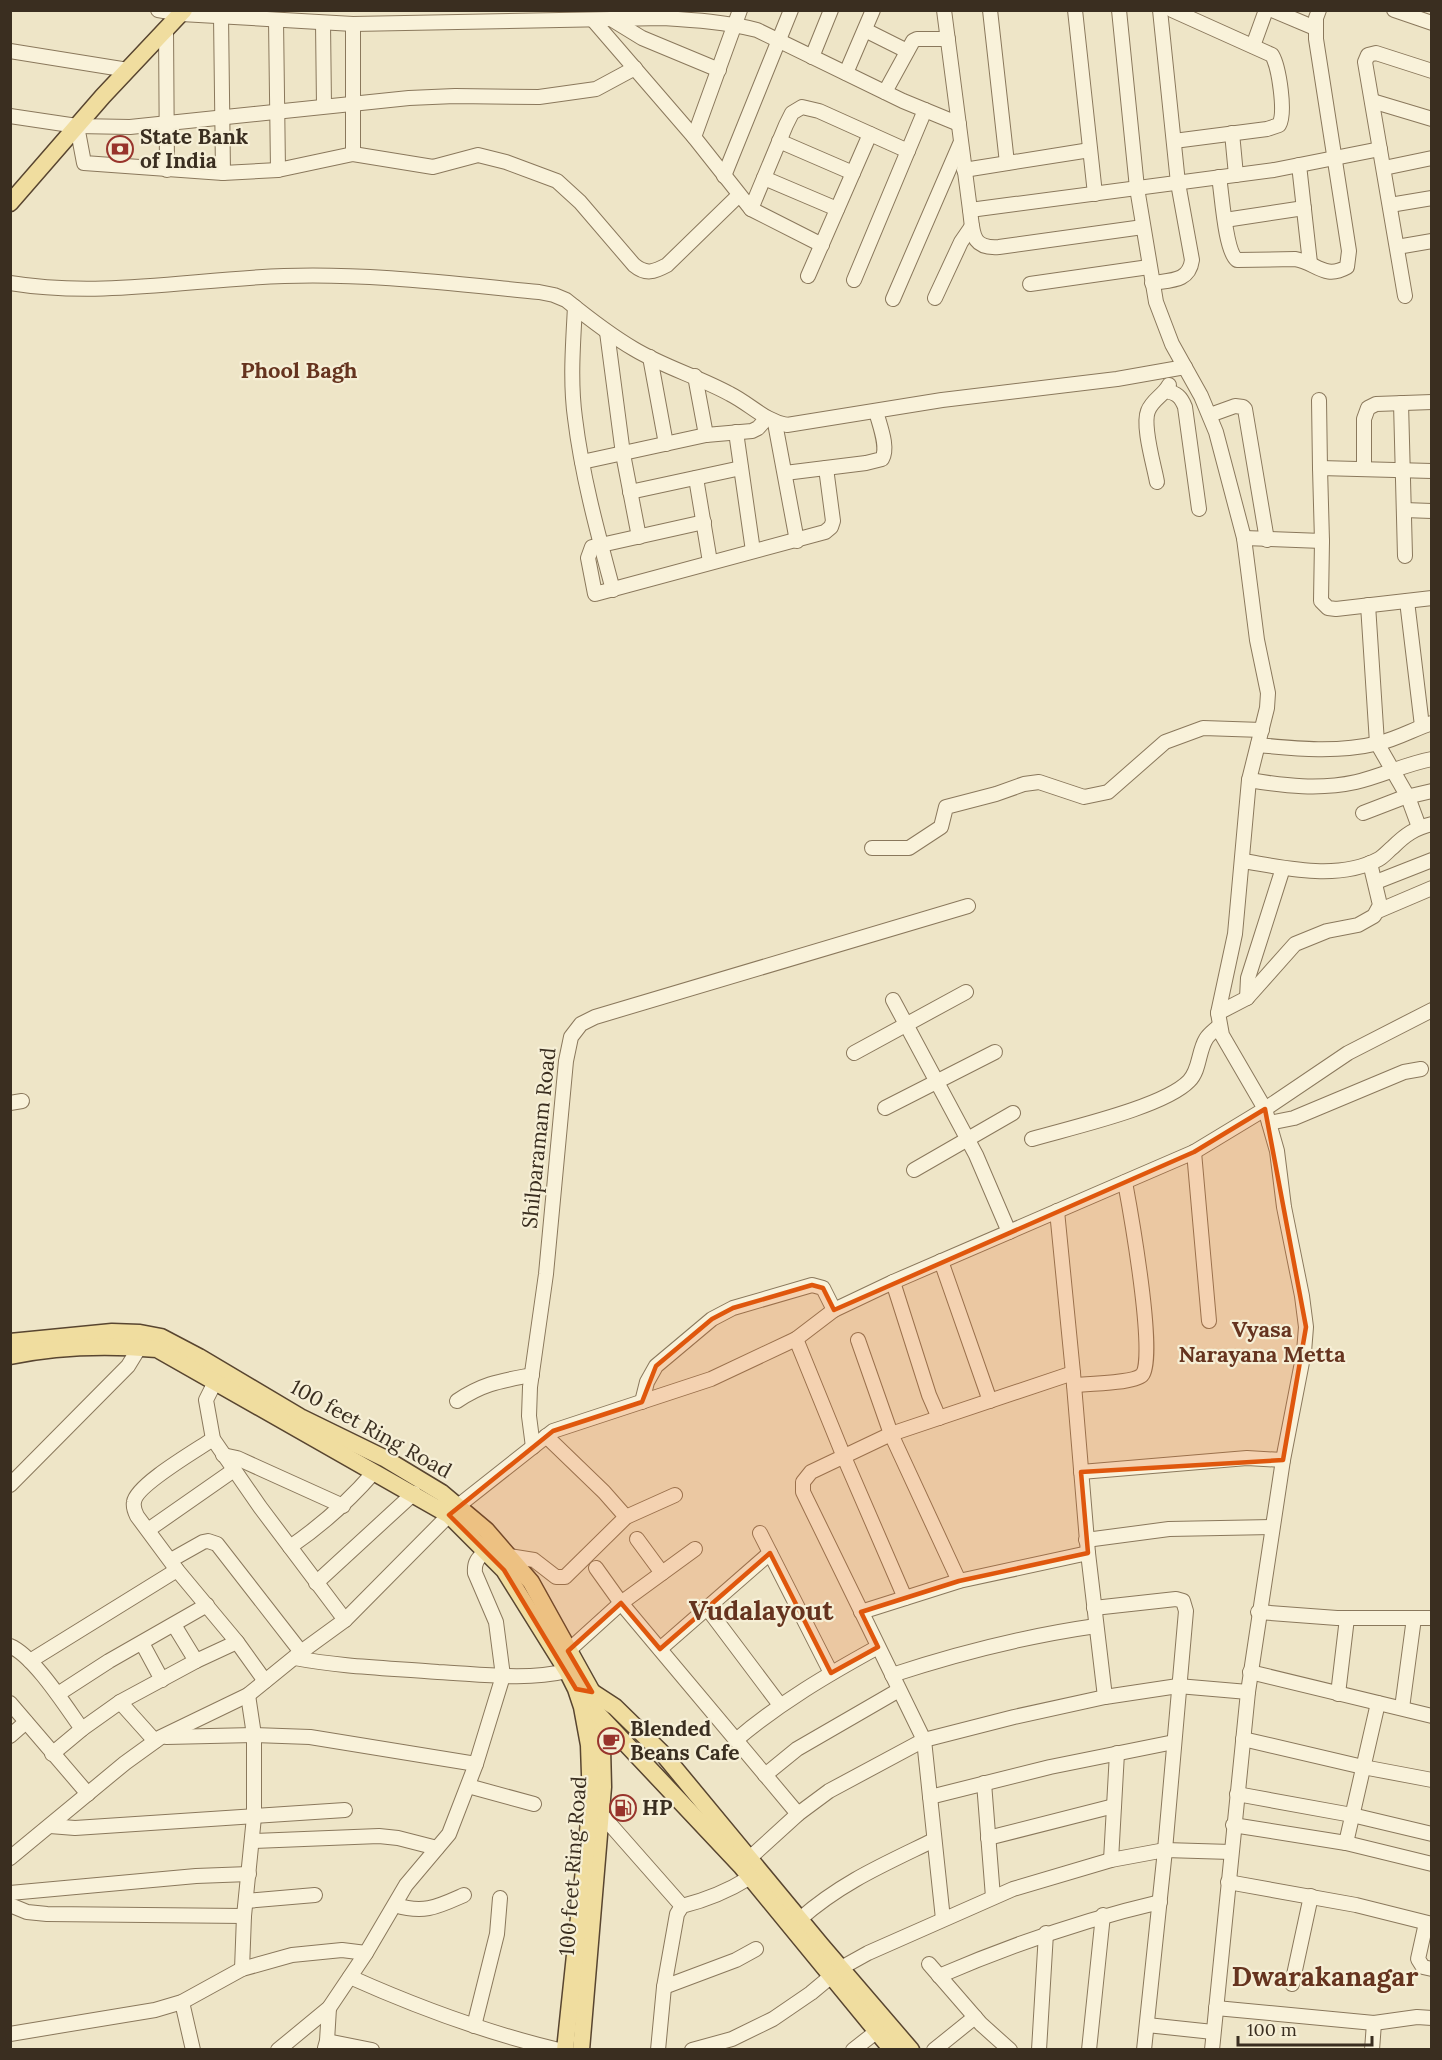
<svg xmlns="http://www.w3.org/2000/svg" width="1442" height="2060" viewBox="0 0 1442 2060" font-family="Lora,serif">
	<rect width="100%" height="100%" fill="#eee5c7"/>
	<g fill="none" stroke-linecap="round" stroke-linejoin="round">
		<defs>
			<g id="minor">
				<path d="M158,10L181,14L353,24L663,18C695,20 726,22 757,30L903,101L959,124"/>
				<path d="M944,10L970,210C973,233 971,249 999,247L1143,227"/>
				<path d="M990,10L1007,163"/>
				<path d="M1075,10L1095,194"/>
				<path d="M1119,10L1137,188L1156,302L1172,344L1201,396L1216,432L1244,538L1257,640L1268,693L1267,708L1249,780L1235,934L1218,1013L1222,1035L1265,1109L1277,1151L1284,1207L1302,1296L1306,1327L1304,1352L1283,1460L1248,1692L1212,2050"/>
				<path d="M1172,10L1272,55C1279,67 1286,113 1279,125L1267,129L1174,141"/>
				<path d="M1272,10L1315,28"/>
				<path d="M1394,10L1432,23"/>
				<path d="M221,16L223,173"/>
				<path d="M611,19L642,38L719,70"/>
				<path d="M276,20L278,170"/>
				<path d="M593,20L694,137L751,209L822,245"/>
				<path d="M323,23L324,106"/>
				<path d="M353,24V154"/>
				<path d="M166,29L167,170"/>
				<path d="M865,30L907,51"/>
				<path d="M1253,46L1266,10"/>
				<path d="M10,51L128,70"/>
				<path d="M812,57L831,10"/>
				<path d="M846,73L873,10"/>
				<path d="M885,92L913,41L917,39H948"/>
				<path d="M1372,101L1432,119"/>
				<path d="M10,116L77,126L130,127L409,98L455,96L539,97L596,89L635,68"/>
				<path d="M77,126L84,163L223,173L278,170L353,154L433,167L478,155L506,162L557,181L580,202L634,265C646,275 654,272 667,265L739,195"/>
				<path d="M1232,133L1236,175"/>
				<path d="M694,137L740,10"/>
				<path d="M779,141L853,173"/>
				<path d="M1299,165L1310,263"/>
				<path d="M1384,168L1432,158"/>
				<path d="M964,170L1090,150"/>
				<path d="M724,176L791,10"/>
				<path d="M1219,177C1222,194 1225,251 1237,260L1295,259C1316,262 1324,280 1347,267L1349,251L1316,39V18L1319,10"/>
				<path d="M764,178L837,209"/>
				<path d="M1390,205L1432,198"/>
				<path d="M751,209L786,125L792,113L802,107L819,111L908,151"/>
				<path d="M970,210L1274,170L1380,149"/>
				<path d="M1225,220L1304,208"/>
				<path d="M1397,247L1432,241"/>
				<path d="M808,276L870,134"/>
				<path d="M854,280L925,110"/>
				<path d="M10,283C102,298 193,279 284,276C369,273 455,284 539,292L554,295L566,300C587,317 610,335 634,349C664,367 699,377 730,394C750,404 765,421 787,425L942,400L1117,379L1185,367"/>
				<path d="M1152,283C1171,280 1189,282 1192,260L1178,183L1160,10"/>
				<path d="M1030,284L1149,267"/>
				<path d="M1405,296L1365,62L1368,55L1376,53L1432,71"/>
				<path d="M935,298L961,242L972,226"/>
				<path d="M893,299L960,144"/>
				<path d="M575,307C573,344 570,382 575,418C582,476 598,534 613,590"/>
				<path d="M607,332L623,454L639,537"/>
				<path d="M650,357L666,444"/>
				<path d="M695,376L706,435"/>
				<path d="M1166,391C1177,393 1181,397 1185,407L1199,509"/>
				<path d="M1319,400L1320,468"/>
				<path d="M1401,403L1405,556"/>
				<path d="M1210,415L1235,406L1243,407L1245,409L1267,540"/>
				<path d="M775,423L797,541"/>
				<path d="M736,432L753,551"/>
				<path d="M582,462L706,435L752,431L758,428L767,418"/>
				<path d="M1364,469V419L1368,408L1376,404L1432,402"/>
				<path d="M785,473L866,463L882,459C889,447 879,424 876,411"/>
				<path d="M696,478L710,562"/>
				<path d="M1157,482C1154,465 1142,426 1148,411C1152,400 1164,395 1169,385"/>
				<path d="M630,492L741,468"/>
				<path d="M1404,510L1432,511"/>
				<path d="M704,522L592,547L588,558L595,594L825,532L831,527L833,521L826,468"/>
				<path d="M1244,538L1322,541L1320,468L1432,471"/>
				<path d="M1322,541L1321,601L1328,608L1336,609L1432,598"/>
				<path d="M1407,601L1422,726"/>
				<path d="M1368,605L1377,743L1408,797L1419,827"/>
				<path d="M1258,745C1298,749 1338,753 1379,743C1397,739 1414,729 1432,723"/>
				<path d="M1249,780C1285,786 1320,790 1356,782C1382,776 1405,764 1432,759"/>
				<path d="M1363,813L1402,798L1432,791"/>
				<path d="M872,848H909L941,827L946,807L996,794L1024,784L1039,782L1084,797L1108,792L1165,742L1203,728L1262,730"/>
				<path d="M1243,861C1286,868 1338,881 1379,859C1384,856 1388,851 1393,847C1405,835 1415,828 1432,824"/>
				<path d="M1376,882L1432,860"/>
				<path d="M1378,911L1432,888"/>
				<path d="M1247,998L1248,978L1283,868"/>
				<path d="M893,1000L976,1155L1009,1232"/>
				<path d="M1218,1013L1247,998L1295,944L1327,931L1358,925L1374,916L1380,905L1370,863"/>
				<path d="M854,1053L966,992"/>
				<path d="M10,1103L22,1101"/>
				<path d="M885,1108L995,1052"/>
				<path d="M1269,1123L1294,1118L1404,1072L1421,1069"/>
				<path d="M1032,1139C1069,1128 1164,1107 1189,1081C1200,1070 1198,1052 1206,1039C1209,1034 1215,1030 1219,1026"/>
				<path d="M1194,1152L1209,1321"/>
				<path d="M914,1170L1013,1113"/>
				<path d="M1057,1211L1073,1373L1088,1553L1105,1697"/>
				<path d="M941,1261L990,1401"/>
				<path d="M893,1282L929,1395L939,1418"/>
				<path d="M796,1339L844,1457L905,1598"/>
				<path d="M858,1340L891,1434L959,1581"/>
				<path d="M215,1382L206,1400L213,1439L260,1507L345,1620"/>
				<path d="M1074,1385C1088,1384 1134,1383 1142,1375C1157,1359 1130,1209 1125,1182"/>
				<path d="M457,1401C484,1383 501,1381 532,1375"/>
				<path d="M642,1402L647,1382L656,1366L712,1319L733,1308L812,1285L823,1288L834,1310"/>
				<path d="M546,1436L604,1492L626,1517"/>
				<path d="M213,1439C197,1450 136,1485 134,1502C133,1507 135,1512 137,1516L177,1570L237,1642L265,1681"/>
				<path d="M533,1447L529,1416L530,1387L546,1274L566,1061L571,1037L581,1024L595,1017L968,906"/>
				<path d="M223,1455L237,1458L343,1506"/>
				<path d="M1081,1472L1247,1458L1283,1460"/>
				<path d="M10,1485L128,1366L139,1348"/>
				<path d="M148,1530L234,1470"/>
				<path d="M760,1533L831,1673"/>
				<path d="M637,1539L662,1573"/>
				<path d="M1086,1540L1169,1529L1272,1527"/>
				<path d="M290,1547C322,1525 349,1501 374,1472"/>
				<path d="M509,1556L534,1560L556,1577H565L626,1517L675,1495"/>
				<path d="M171,1560L203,1542L208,1541L217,1544L301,1652"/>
				<path d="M596,1568L621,1603L798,1814"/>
				<path d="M316,1583L414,1493"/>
				<path d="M707,1608L780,1705"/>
				<path d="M1094,1608L1176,1599L1183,1601L1186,1611L1165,1850L1144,2050"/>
				<path d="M861,1612L959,1581L1088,1553"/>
				<path d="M1258,1612L1337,1618H1432"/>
				<path d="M174,1625L196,1661"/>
				<path d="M142,1643L162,1680"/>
				<path d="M10,1646C34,1656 66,1707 82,1729"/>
				<path d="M660,1649L770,1553"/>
				<path d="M568,1651L621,1603L695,1549"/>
				<path d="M295,1658C342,1667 390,1668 438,1672C480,1674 525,1681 567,1671"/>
				<path d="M30,1661L177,1570"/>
				<path d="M1250,1672L1432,1716"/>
				<path d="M892,1675C959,1653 1026,1636 1096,1626"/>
				<path d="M58,1694L109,1661L207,1605"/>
				<path d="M1338,1694L1347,1618"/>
				<path d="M120,1702L155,1741"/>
				<path d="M10,1703L88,1794"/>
				<path d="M1402,1708L1414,1618"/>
				<path d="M10,1736L26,1722"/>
				<path d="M166,1737L254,1735L310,1737L476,1764"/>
				<path d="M1243,1739L1363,1767L1432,1780"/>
				<path d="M736,1740C781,1702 827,1675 878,1647"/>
				<path d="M52,1754L82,1729L120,1702L196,1661L237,1642"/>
				<path d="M765,1775L797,1749L899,1690"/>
				<path d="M984,1783L993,1897"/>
				<path d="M468,1786L534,1804"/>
				<path d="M1237,1794L1352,1815L1432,1834"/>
				<path d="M930,1797L1050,1767L1174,1742"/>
				<path d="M601,1814L682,1906"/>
				<path d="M1233,1825L1346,1843L1432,1864"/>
				<path d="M50,1826L75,1828L345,1810"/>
				<path d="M988,1838L1114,1806"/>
				<path d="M253,1841L379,1836L398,1838L437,1848"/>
				<path d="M1346,1843L1378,1703"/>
				<path d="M10,1858L125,1763L161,1737L248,1695L301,1652L345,1620L458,1506L553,1431L711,1379L796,1339L834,1310L893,1282L1194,1152L1265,1109L1348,1053L1432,1010"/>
				<path d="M1111,1860L1117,1753"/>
				<path d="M742,1865L798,1814L829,1791L924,1740L1014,1717L1105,1697L1178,1686L1248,1692"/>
				<path d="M1228,1882L1356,1905L1432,1924"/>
				<path d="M10,1893L196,1876L249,1874"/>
				<path d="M246,1901L315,1895"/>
				<path d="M10,1905L27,1912L47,1914L244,1916"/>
				<path d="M395,1905C424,1914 437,1907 464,1895"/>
				<path d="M800,1919C842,1882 885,1864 934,1840"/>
				<path d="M943,1919L924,1740L803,1492V1482L811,1472L891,1434L1073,1373"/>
				<path d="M1426,1923L1418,1959L1423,1967L1432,1969"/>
				<path d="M929,1964L981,2024L1010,2050"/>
				<path d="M242,1969L244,1916L254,1817V1735L248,1695"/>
				<path d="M939,1976C1011,1945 1083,1920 1160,1902"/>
				<path d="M350,1977C417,2007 487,2033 559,2050"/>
				<path d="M1292,1984L1311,1896"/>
				<path d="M664,1987L736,1960L756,1949"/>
				<path d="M182,2002L193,2050"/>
				<path d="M1216,2008L1374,2023L1417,2017L1432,2018"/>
				<path d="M1147,2025L1213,2032"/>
				<path d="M474,2026L497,1934L500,1898"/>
				<path d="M10,2034L155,2010L182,2002L242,1969L292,1955L342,1950L366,1953"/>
				<path d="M327,2041L372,2050"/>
				<path d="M325,2048L327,2041L329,2008"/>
				<path d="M278,2050L329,2008L366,1953L406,1885L449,1834L476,1764L503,1676L496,1622L475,1573C474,1562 478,1558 486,1551"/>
				<path d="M658,2050L664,1987L677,1914L682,1906C706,1900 728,1891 749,1878"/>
				<path d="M692,2050L732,2039L773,2019L811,1993L841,1968L868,1953L1013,1889L1111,1860L1165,1850L1231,1852"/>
				<path d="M853,2050L885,2025"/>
				<path d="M934,2050L975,2017"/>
				<path d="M1039,2050L1046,1933"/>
				<path d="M1089,2050L1103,1915"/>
				<path d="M1372,2050L1374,2023"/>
			</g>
			<g id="major">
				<path d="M10,203L103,96L184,10"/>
				<path d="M10,1342L112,1332L140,1333L161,1337L199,1357L300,1417L384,1458L442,1493L486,1530L531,1582L592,1692L602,1747L603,1787L581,2050"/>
				<path d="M10,1356C57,1346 109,1345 157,1349L449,1515L504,1570L567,1671L576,1689L582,1707L589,1745L591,1803L565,2050"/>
				<path d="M586,1691L592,1692L615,1707L663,1754L821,1945L911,2050"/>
				<path d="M596,1712L741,1866L892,2050"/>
			</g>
		</defs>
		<use href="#minor" stroke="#8a785c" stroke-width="16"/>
		<use href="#major" stroke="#584530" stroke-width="19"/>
		<use href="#minor" stroke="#f9f2da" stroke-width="14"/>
		<use href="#major" stroke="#f0dd9f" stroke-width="16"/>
	</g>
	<path fill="#df570d" fill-opacity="0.2" stroke="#df570d" stroke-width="4.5" stroke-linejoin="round" d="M1265,1109L1306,1327L1283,1460L1081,1472L1088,1553L959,1581L861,1612L878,1647L831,1673L770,1553L660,1649L621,1603L568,1651L592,1692L576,1689L504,1570L449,1515L553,1431L642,1402L656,1366L712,1319L733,1308L812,1285L823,1288L834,1310L1194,1152Z"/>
	<defs>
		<symbol id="bank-ring" viewBox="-11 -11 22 22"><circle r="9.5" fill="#f6efd6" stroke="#98342c" stroke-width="1.5"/><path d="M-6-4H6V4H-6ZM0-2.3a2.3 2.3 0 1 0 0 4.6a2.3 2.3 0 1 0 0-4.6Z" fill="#98342c"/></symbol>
		<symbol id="cafe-ring" viewBox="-11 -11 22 22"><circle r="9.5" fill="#f6efd6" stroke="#98342c" stroke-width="1.5"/><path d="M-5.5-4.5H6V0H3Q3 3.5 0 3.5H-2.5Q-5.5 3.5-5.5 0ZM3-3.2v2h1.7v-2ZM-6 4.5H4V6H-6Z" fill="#98342c"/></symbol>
		<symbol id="fuel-ring" viewBox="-11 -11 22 22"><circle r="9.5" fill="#f6efd6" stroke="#98342c" stroke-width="1.5"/><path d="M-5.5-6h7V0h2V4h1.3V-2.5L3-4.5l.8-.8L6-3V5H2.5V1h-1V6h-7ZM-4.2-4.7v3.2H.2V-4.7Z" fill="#98342c"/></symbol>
	</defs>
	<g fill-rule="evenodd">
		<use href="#bank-ring" x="105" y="134" width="30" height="30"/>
		<use href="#cafe-ring" x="596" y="1726" width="30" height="30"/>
		<use href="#fuel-ring" x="608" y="1793" width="30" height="30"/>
	</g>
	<g text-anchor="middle" stroke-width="4.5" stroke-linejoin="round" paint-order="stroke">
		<g font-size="21" font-weight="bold" fill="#3a2e20" stroke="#f6efd6" text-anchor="start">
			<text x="140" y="144">State Bank<tspan x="140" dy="24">of India</tspan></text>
			<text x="630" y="1736">Blended<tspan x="630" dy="24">Beans Cafe</tspan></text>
			<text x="642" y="1815">HP</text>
		</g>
		<g font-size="21" fill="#3a2e20" stroke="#f6efd6">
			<text transform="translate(539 1138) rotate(-84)" y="7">Shilparamam Road</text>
			<text transform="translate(371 1429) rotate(29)" y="7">100 feet Ring Road</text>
			<text transform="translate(573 1866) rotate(-86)" y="7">100 feet Ring Road</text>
		</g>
		<g font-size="22" font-weight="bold" fill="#66341f" stroke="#f6efd6">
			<text x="299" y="378">Phool Bagh</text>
			<text x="1262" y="1337">Vyasa<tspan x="1262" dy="25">Narayana Metta</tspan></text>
		</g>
		<g font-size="27" font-weight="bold" fill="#66341f" stroke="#f6efd6">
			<text x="761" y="1620">Vudalayout</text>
			<text x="1325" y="1986">Dwarakanagar</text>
		</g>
	</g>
	<rect width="1442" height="2060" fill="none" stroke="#3a2e20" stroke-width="24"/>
	<path d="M1238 2036v9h134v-9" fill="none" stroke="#3a2e20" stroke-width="3"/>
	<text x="1247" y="2036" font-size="18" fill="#3a2e20" stroke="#f6efd6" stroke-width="4.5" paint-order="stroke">100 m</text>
</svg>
